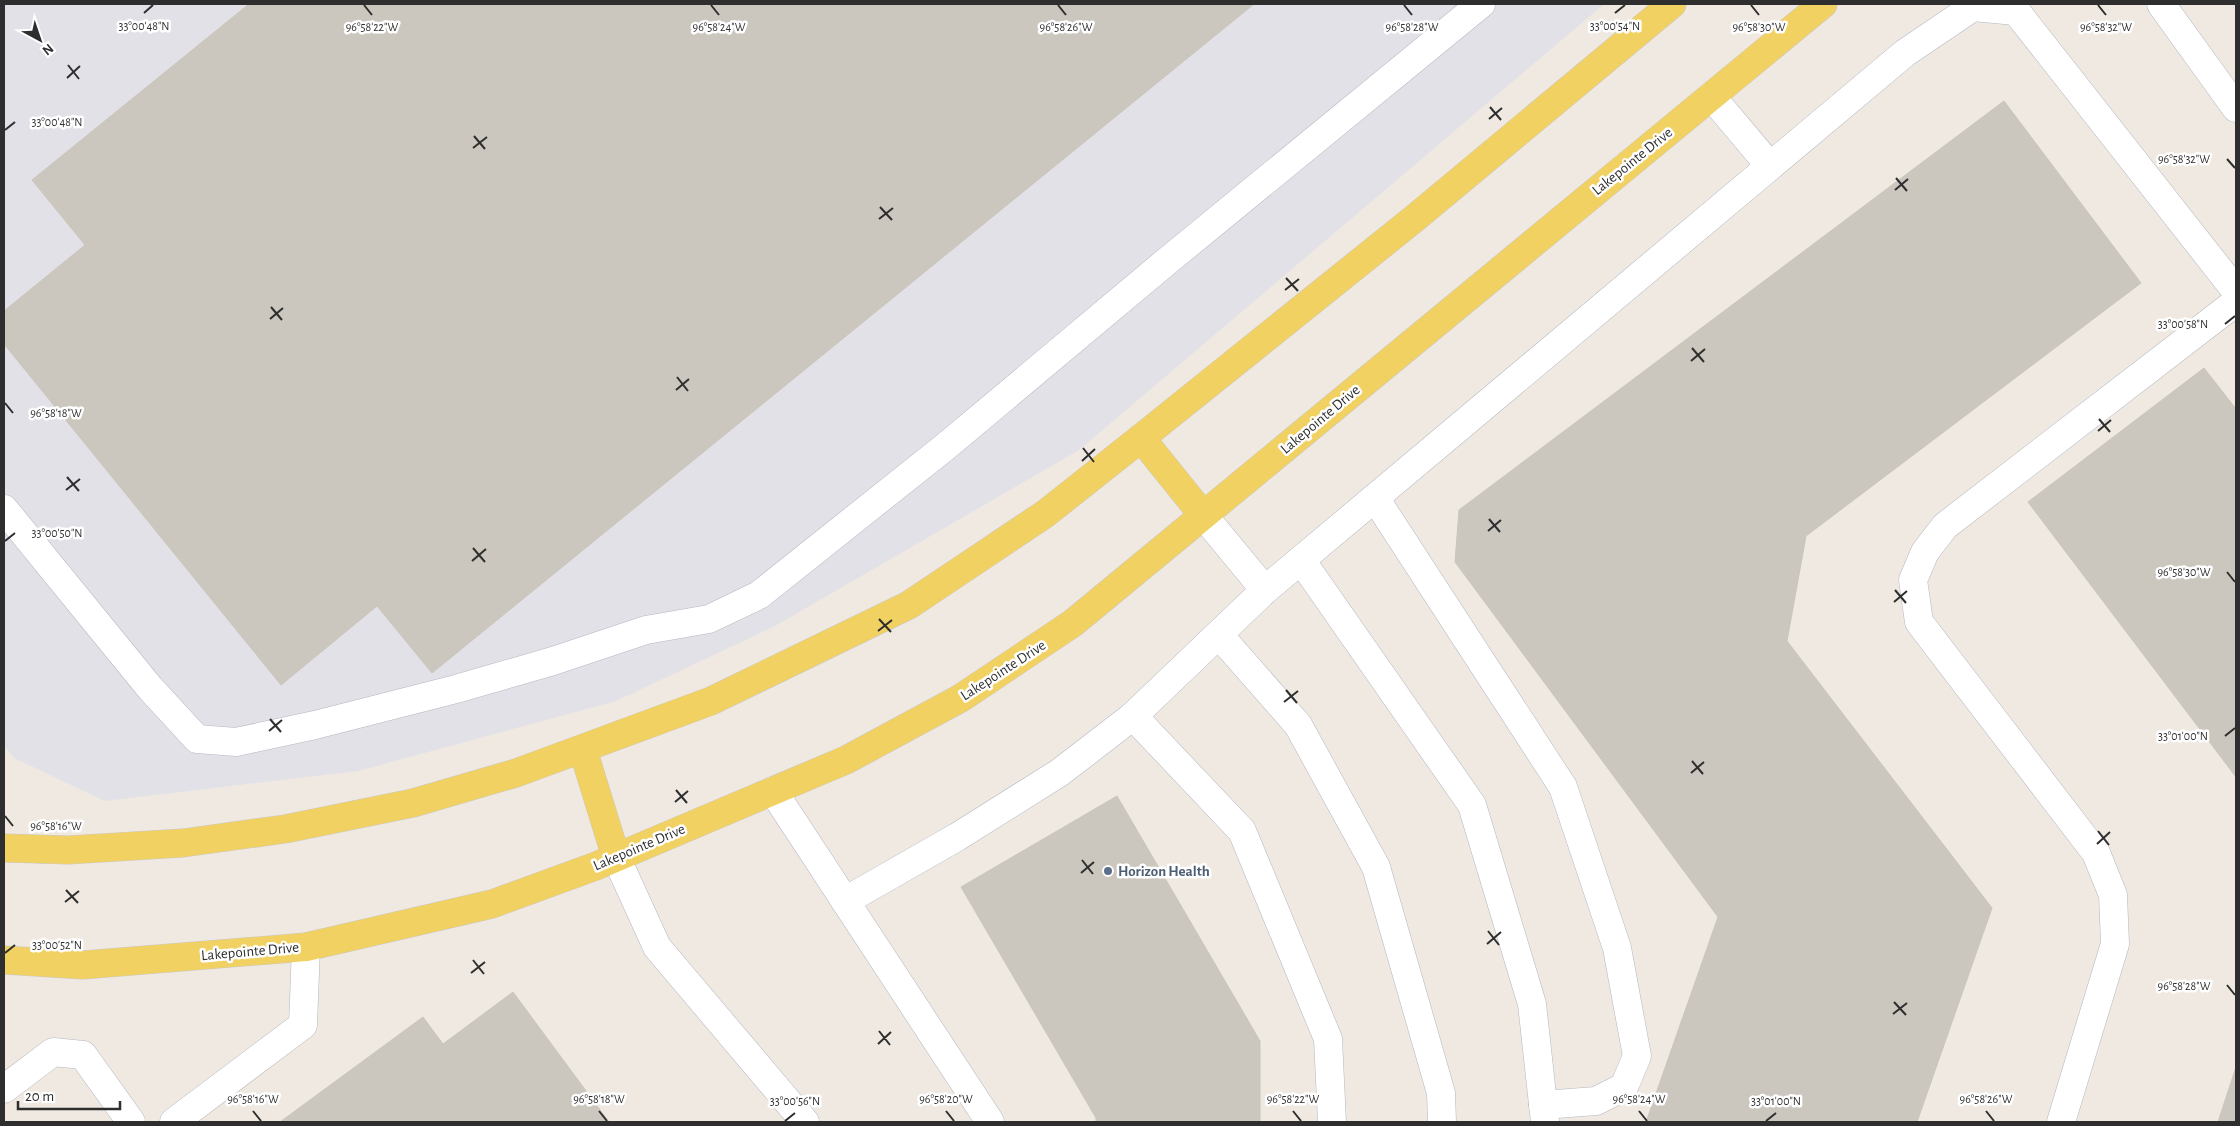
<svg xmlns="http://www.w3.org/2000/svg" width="2240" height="1126" viewBox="0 0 2240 1126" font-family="'Alegreya Sans',sans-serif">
	<rect width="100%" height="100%" fill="#efe9e1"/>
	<path fill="#e3e1e8" d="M4,4H1604L1079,450L775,626L616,701L358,771L105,801L14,758L4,746Z"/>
	<g fill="#cbc7bf" stroke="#cbc5ba">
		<path d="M249,4H1254L432,673L377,606L281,685L4,344V311L85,245L32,180Z"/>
		<path d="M2004,101L2141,283L1806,536L1787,641L1992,908L1917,1122H1646L1718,917L1455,562L1459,510Z"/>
		<path d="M2204,368L2236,409V777L2028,502Z"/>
		<path d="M1117,796L1260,1041V1122H1096V1118L961,887Z"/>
		<path d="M513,992L609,1122H280L423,1017L443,1044Z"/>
		<path d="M2236,1067V1122H2218Z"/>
	</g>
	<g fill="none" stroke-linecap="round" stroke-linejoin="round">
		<defs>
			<g id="minor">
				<path d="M2161,4L2236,108"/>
				<path d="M1711,96L1770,166"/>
				<path d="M1375,498L1563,787L1617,948L1637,1056L1624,1087L1596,1101L1543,1105"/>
				<path d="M4,509L150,688L197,739L236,742L315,725L456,689L553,661L646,630L709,619L759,595L945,447L1166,262L1481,4"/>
				<path d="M1203,515L1265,590"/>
				<path d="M1301,560L1472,805L1532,1004L1545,1122"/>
				<path d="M1219,635L1298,725L1376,867L1441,1093L1442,1122"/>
				<path d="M1133,716L1242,831L1328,1039L1332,1122"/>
				<path d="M773,791L990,1122"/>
				<path d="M616,857L657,947L805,1122"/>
				<path d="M845,901L957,837L1059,773L1133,716L1265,590L1905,53L1973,7L2016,11L2236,291"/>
				<path d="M4,1089L53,1052L83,1055L131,1122"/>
				<path d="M174,1122L303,1025L306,947"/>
				<path d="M2061,1122L2115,944L2113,895L2096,853L1919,622L1913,580L1925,552L1945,526L2236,302"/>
			</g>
			<g id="major">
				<path d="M1141,438L1203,515"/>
				<path d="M583,750L616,857"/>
				<path d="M4,848L68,850L183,843L285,829L413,803L516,773L711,701L909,605L1045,514L1141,438L1415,218L1672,4"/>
				<path d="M4,960L83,965L306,947L492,904L596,866L846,760L961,698L1073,623L1823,4"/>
			</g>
		</defs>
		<use href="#minor" stroke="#b4b7c1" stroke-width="29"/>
		<use href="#major" stroke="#c9c9c9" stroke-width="29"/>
		<use href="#minor" stroke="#fff" stroke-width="28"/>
		<use href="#major" stroke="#f2d163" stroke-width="28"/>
	</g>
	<path fill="none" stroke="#2e2e2e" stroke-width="2" d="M364,5L372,15M711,5L719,15M1058,5L1066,15M1404,5L1412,15M1751,5L1759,15M2098,5L2106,15M144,13L153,5M1615,13L1625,5M68,65L79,79M67,78L80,66M1490,107L1501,120M1489,119L1502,108M5,130L15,122M474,136L485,149M473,148L487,137M2227,159L2235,168M1896,178L1907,191M1895,190L1908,179M880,207L892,220M879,219L893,208M1286,278L1298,291M1285,290L1299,279M271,307L282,320M270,319L283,308M2225,324L2235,316M1692,348L1704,362M1691,361L1705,349M677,377L688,391M676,390L689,379M5,403L13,413M2099,419L2110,432M2098,431L2111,420M1083,448L1094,462M1082,461L1095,449M67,477L79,491M66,490L80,479M1489,519L1500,532M1488,531L1501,520M5,541L15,533M473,548L485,562M472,561L486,549M2227,572L2235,582M1895,590L1906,603M1894,602L1907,591M879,619L891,632M878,631L892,620M1286,690L1297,703M1284,702L1298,691M270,719L281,732M269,731L282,720M2225,736L2235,728M1692,761L1703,774M1691,773L1704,762M676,790L687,803M675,802L688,791M5,816L13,826M2098,831L2109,845M2097,844L2110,832M1082,860L1093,874M1081,873L1094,862M66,890L78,903M65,902L79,891M1488,931L1499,945M1487,944L1501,932M5,953L15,945M473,960L484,974M471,973L485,962M2227,985L2235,995M1894,1002L1906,1015M1893,1014L1907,1003M879,1031L890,1045M878,1044L891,1032M253,1111L261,1121M599,1111L607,1121M946,1111L954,1121M1293,1111L1301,1121M1639,1111L1647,1121M1986,1111L1994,1121M785,1121L795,1113M1766,1121L1776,1113"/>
	<circle fill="#5c6f8a" stroke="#fff" stroke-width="2" cx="1108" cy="871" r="5"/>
	<g text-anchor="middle" stroke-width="5" stroke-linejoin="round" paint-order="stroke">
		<g font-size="15" fill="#2e2e2e" stroke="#fff">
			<text transform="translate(1632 161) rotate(-39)" y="5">Lakepointe Drive</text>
			<text transform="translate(1320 419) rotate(-40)" y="5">Lakepointe Drive</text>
			<text transform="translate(1003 670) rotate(-33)" y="5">Lakepointe Drive</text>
			<text transform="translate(639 847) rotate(-23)" y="5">Lakepointe Drive</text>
			<text transform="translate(250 951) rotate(-5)" y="5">Lakepointe Drive</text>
		</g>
		<g font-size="15" font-weight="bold" fill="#4e5e75" stroke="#fff" text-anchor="start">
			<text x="1118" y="876">Horizon Health</text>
		</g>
	</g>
	<g font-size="12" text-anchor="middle" fill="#2e2e2e" stroke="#fff" stroke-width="5" stroke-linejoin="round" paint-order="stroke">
		<text x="144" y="30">33°00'48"N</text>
		<text x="1615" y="30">33°00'54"N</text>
		<text x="2106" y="31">96°58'32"W</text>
		<text x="372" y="31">96°58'22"W</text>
		<text x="719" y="31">96°58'24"W</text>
		<text x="1066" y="31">96°58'26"W</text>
		<text x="1412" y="31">96°58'28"W</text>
		<text x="1759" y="31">96°58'30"W</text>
		<text x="57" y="126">33°00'48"N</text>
		<text x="2184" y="163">96°58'32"W</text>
		<text x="2183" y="328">33°00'58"N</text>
		<text x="56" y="417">96°58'18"W</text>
		<text x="57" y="537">33°00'50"N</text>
		<text x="2184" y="576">96°58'30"W</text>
		<text x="2183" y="740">33°01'00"N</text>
		<text x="56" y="830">96°58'16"W</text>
		<text x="57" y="949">33°00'52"N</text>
		<text x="2184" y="990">96°58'28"W</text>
		<text x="253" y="1103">96°58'16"W</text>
		<text x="599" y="1103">96°58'18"W</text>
		<text x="946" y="1103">96°58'20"W</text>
		<text x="1293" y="1103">96°58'22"W</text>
		<text x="1639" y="1103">96°58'24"W</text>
		<text x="1986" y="1103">96°58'26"W</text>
		<text x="795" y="1105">33°00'56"N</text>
		<text x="1776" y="1105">33°01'00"N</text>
	</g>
	<rect width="2240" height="1126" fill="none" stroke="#2e2e2e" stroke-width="10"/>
	<g transform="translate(40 40) rotate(140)" stroke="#ffffff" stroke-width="4" paint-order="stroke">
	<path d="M0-4L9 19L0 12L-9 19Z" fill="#2e2e2e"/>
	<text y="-8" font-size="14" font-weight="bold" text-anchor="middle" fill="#2e2e2e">N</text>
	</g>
	<path d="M18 1101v8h102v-8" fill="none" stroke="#2e2e2e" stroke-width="2.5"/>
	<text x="25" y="1101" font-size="15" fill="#2e2e2e" stroke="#ffffff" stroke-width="4" paint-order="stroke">20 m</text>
</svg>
